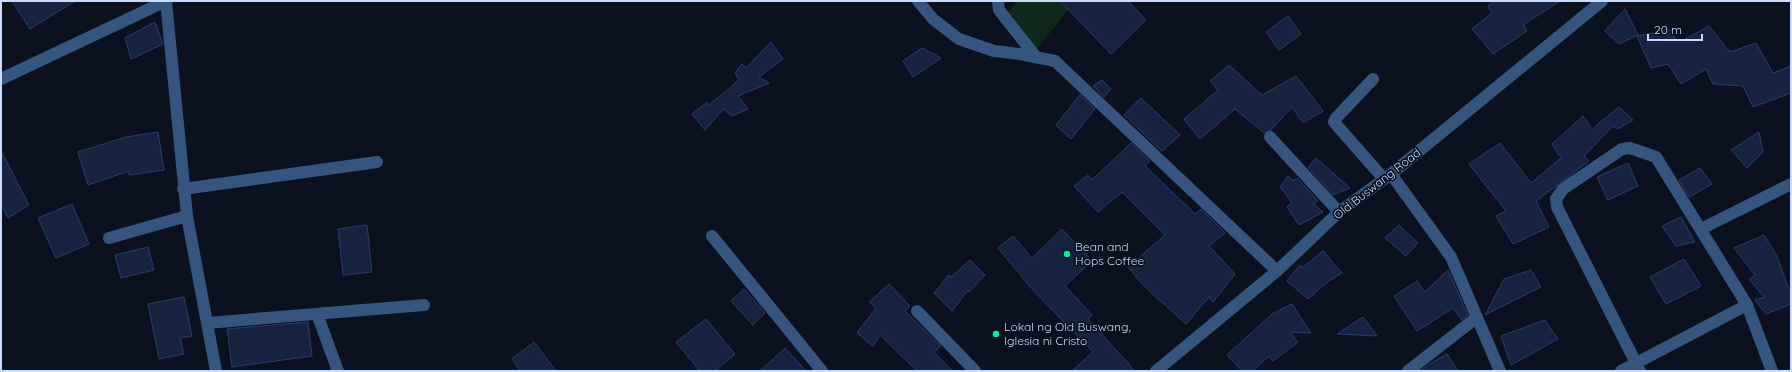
<svg xmlns="http://www.w3.org/2000/svg" width="1792" height="372" viewBox="0 0 1792 372" font-family="Quicksand,sans-serif">
	<rect width="100%" height="100%" fill="#0b111e"/>
	<path fill="#0e281b" d="M1017,1H1075L1037,49L1001,21Z"/>
	<g fill="#17223f" stroke="#293c6c">
		<path d="M12,1H75L30,29Z"/>
		<path d="M1060,1H1128L1146,20L1111,54Z"/>
		<path d="M1495,1H1560L1523,25L1527,31L1493,54L1472,29L1492,13L1488,6Z"/>
		<path d="M1625,9L1638,35L1619,44L1605,31Z"/>
		<path d="M1288,16L1301,34L1279,50L1266,32Z"/>
		<path d="M155,22L163,44L131,59L125,38Z"/>
		<path d="M1709,26L1730,52L1756,43L1773,73L1791,66V93L1753,107L1743,86L1713,84L1706,69L1681,84L1668,64L1651,68L1637,36L1670,30L1678,43Z"/>
		<path d="M771,42L783,59L759,77L769,83L738,96L748,109L732,116L723,109L705,130L692,114L707,102L709,105L739,80L735,73L742,64L746,68Z"/>
		<path d="M922,48L941,58L913,77L903,61Z"/>
		<path d="M1229,65L1262,95L1296,76L1323,111L1303,123L1292,107L1271,130L1264,133L1235,109L1200,139L1184,119L1218,90L1210,81Z"/>
		<path d="M1102,80L1111,89L1104,97L1093,86Z"/>
		<path d="M1080,95L1095,109L1071,139L1056,125Z"/>
		<path d="M1141,98L1180,135L1162,151L1124,115Z"/>
		<path d="M1619,107L1633,120L1618,129L1613,126L1584,156L1589,161L1536,201L1549,227L1513,244L1496,216L1506,211L1469,164L1500,143L1531,183L1561,158L1552,144L1583,116L1592,129Z"/>
		<path d="M158,132L164,170L129,175V171L88,185L78,152L126,137Z"/>
		<path d="M1759,132L1763,152L1747,168L1731,150Z"/>
		<path d="M1131,143L1150,161L1145,166L1195,214L1201,209L1225,233L1209,246L1235,274L1213,302L1209,297L1186,324L1144,286L1128,267L1165,235L1122,192L1098,212L1074,186L1088,175L1092,180Z"/>
		<path d="M1,151L29,205L8,218L1,205Z"/>
		<path d="M1316,158L1350,188L1333,195L1308,167Z"/>
		<path d="M1628,163L1638,186L1608,200L1597,177Z"/>
		<path d="M1700,168L1712,184L1689,197L1679,180Z"/>
		<path d="M1288,176L1294,181L1297,178L1318,201L1313,203L1323,212L1299,225L1287,207L1292,202L1280,187Z"/>
		<path d="M72,204L89,244L56,258L38,218Z"/>
		<path d="M1681,217L1695,242L1676,246L1662,226Z"/>
		<path d="M367,225L372,272L343,275L338,229Z"/>
		<path d="M1399,225L1418,243L1406,256L1385,238Z"/>
		<path d="M1062,229L1092,261L1065,286L1092,315L1088,319L1135,371H1072L1093,352L1033,290L998,248L1013,236L1032,258Z"/>
		<path d="M1764,235L1777,256L1791,295V304L1766,314L1755,300L1764,297L1749,279L1755,275L1734,248Z"/>
		<path d="M148,247L154,270L121,278L115,255Z"/>
		<path d="M1323,251L1342,273L1326,283L1308,299L1287,281L1300,265L1302,268Z"/>
		<path d="M1684,259L1701,286L1666,304L1650,277Z"/>
		<path d="M970,260L985,275L969,292L968,290L952,311L934,293L949,275L951,277Z"/>
		<path d="M1448,270L1468,315L1462,320L1453,308L1417,331L1394,296L1417,281L1425,292Z"/>
		<path d="M1531,270L1541,287L1485,315L1504,279Z"/>
		<path d="M889,284L910,306L905,311L941,346L934,352L952,371H917L880,335L873,346L857,333L876,308L869,302Z"/>
		<path d="M744,289L765,313L753,325L731,301Z"/>
		<path d="M184,297L192,336L180,338L184,354L159,359L148,304Z"/>
		<path d="M1292,304L1311,333L1290,332L1298,342L1273,361L1269,356L1252,371H1242L1227,355L1272,314Z"/>
		<path d="M1363,317L1377,336L1337,334Z"/>
		<path d="M706,319L735,354L715,371H700L676,342Z"/>
		<path d="M1545,320L1558,339L1511,365L1501,336Z"/>
		<path d="M308,322L312,356L232,367L227,329Z"/>
		<path d="M534,342L556,371H520L512,359Z"/>
		<path d="M785,348L806,371H760Z"/>
		<path d="M1447,354L1458,371H1420L1431,363Z"/>
	</g>
	<g fill="none" stroke-linecap="round" stroke-linejoin="round">
		<g stroke="#35557e" stroke-width="12">
			<path d="M166,1L187,216L216,371"/>
			<path d="M918,1L933,19L959,39L994,51L1020,54L1055,61L1277,271"/>
			<path d="M998,1L999,10L1036,57"/>
			<path d="M1,79L166,1"/>
			<path d="M1373,79L1336,118L1334,122L1384,179"/>
			<path d="M1270,137L1339,212"/>
			<path d="M1391,174L1451,257L1500,371"/>
			<path d="M183,189L377,162"/>
			<path d="M1701,229L1791,184"/>
			<path d="M712,236L822,371"/>
			<path d="M109,238L187,216"/>
			<path d="M917,311L975,371"/>
			<path d="M317,314L338,371"/>
			<path d="M207,323L424,305"/>
			<path d="M1156,371L1277,271L1339,212L1391,174L1602,1"/>
			<path d="M1408,371L1476,318"/>
			<path d="M1621,371L1747,305L1772,371"/>
			<path d="M1640,371L1557,207L1556,199L1563,189L1622,149L1630,148L1656,157L1747,305"/>
		</g>
	</g>
	<g fill="#00f397" stroke="#0b111e" stroke-width="1.5">
		<circle cx="1067" cy="254" r="4"/>
		<circle cx="996" cy="334" r="4"/>
	</g>
	<g text-anchor="middle" stroke-width="3.5" stroke-linejoin="round" paint-order="stroke">
		<g font-size="12" fill="#c8dcff" stroke="#0b111e">
			<text transform="translate(1377 184) rotate(-38)" y="4">Old Buswang Road</text>
		</g>
		<g font-size="12" fill="#c8dcff" stroke="#0b111e" text-anchor="start">
			<text x="1075" y="251">Bean and<tspan x="1075" dy="14">Hops Coffee</tspan></text>
			<text x="1004" y="331">Lokal ng Old Buswang,<tspan x="1004" dy="14">Iglesia ni Cristo</tspan></text>
		</g>
	</g>
	<rect width="1792" height="372" fill="none" stroke="#c8dcff" stroke-width="4"/>
	<path d="M1648 34v6h54v-6" fill="none" stroke="#c8dcff" stroke-width="2"/>
	<text x="1654" y="34" font-size="12" fill="#c8dcff" stroke="#0b111e" stroke-width="3" paint-order="stroke">20 m</text>
</svg>
